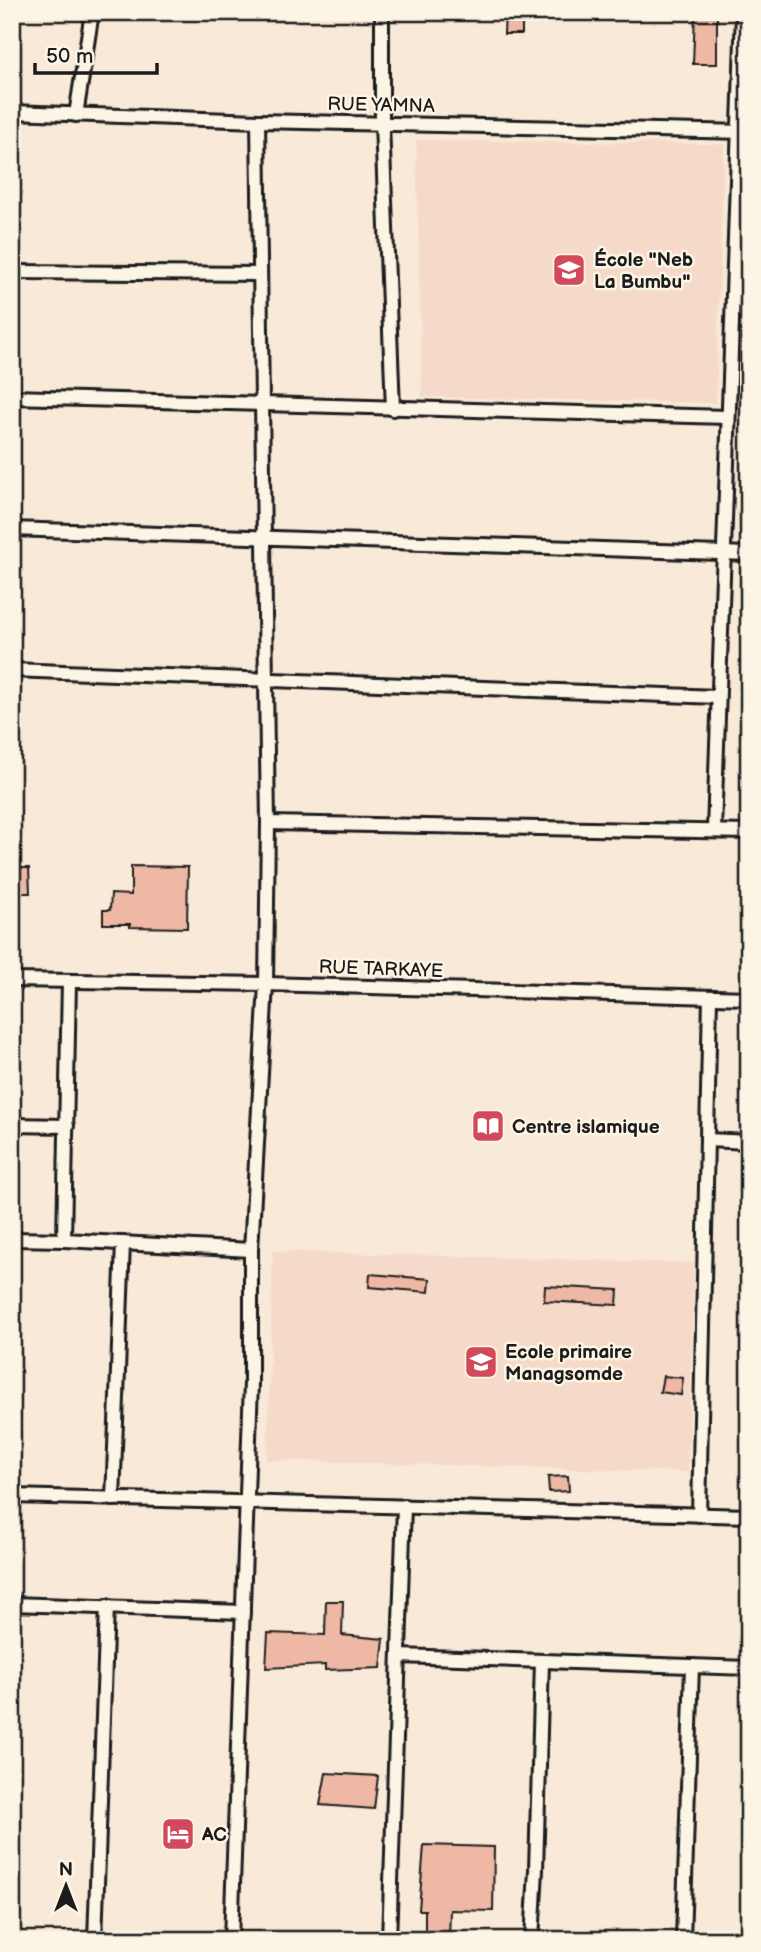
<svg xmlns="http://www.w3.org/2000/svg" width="761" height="1952" viewBox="0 0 761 1952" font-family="'Balsamiq Sans',sans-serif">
	<rect width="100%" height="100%" fill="#f9e9d8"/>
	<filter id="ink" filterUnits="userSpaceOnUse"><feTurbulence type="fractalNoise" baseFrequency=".0143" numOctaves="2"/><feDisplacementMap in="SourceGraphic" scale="14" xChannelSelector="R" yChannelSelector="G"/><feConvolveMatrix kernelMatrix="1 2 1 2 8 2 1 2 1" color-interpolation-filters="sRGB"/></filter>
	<g filter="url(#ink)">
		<g fill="#f6dac9">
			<path d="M416,140L724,144L716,403L422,397Z"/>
			<path d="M273,1251L694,1263L688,1472L267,1460Z"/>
		</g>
		<g fill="#efb8a5" stroke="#1c1c1c" stroke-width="2">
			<path d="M505,12H522V34H504Z"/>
			<path d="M695,12H717V64H693Z"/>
			<path d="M131,866L188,867L187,928L130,927V924H103V910H110L111,894L131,895Z"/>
			<path d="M12,868H29L30,893H12Z"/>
			<path d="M370,1274L430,1279L429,1292L369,1287Z"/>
			<path d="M545,1286L618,1290L617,1305L544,1301Z"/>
			<path d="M663,1376L683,1378L681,1395L660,1392Z"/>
			<path d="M568,1476L569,1491L549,1492L548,1477Z"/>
			<path d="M326,1601H343L342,1635L384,1639L381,1668L325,1670V1665L266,1668L268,1633L325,1635Z"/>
			<path d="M326,1773L378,1776L374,1809L320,1805Z"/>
			<path d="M424,1845L494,1847L493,1911L450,1910L449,1940H425V1910H419Z"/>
		</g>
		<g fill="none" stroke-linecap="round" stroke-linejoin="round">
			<defs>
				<g id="street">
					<path d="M382,12V123L393,409"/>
					<path d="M12,112L258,121L747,132"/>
					<path d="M76,115L92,12"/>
					<path d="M12,272L260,274"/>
					<path d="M12,397L727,417"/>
					<path d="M12,529L749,554"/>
					<path d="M12,670L718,697"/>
					<path d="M268,823L749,832"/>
					<path d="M714,830L743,12"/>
					<path d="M12,980L266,984L749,998"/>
					<path d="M12,1125L67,1126"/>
					<path d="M707,1140L749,1142"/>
					<path d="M12,1239L64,1240L251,1250"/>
					<path d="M64,1240L69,981"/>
					<path d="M12,1496L749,1516"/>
					<path d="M113,1499L123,1243"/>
					<path d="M699,1515L710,997"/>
					<path d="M12,1604L243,1612"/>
					<path d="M399,1656L749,1668"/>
					<path d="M95,1940L107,1606"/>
					<path d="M231,1940L251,1383V1250L266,984L268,823L258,121"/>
					<path d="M389,1940L404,1506"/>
					<path d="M532,1940L536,1870L542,1661"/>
					<path d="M683,1940L692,1666"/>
				</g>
			</defs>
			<use href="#street" stroke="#1c1c1c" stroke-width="18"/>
			<use href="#street" stroke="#fcf5e5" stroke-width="12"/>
		</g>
	</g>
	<defs>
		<symbol id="school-square" viewBox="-11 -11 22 22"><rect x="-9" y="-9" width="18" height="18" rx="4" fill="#d1495b" stroke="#fcf5e5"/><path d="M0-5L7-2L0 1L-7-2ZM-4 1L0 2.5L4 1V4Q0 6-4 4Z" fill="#fff"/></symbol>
		<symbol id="library-square" viewBox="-11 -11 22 22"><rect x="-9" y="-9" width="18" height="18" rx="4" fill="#d1495b" stroke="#fcf5e5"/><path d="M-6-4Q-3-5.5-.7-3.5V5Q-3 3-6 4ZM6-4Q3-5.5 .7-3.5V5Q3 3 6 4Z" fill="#fff"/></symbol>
		<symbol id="hotel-square" viewBox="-11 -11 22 22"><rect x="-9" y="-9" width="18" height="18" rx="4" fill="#d1495b" stroke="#fcf5e5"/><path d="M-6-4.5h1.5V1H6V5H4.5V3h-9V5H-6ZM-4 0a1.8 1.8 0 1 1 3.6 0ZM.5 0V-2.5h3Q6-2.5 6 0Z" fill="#fff"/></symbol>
	</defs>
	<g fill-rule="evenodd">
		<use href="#school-square" x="550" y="251" width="38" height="38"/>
		<use href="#library-square" x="469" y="1107" width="38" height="38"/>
		<use href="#school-square" x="462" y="1343" width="38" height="38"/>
		<use href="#hotel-square" x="159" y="1815" width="38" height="38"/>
	</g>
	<g text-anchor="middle" stroke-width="5" stroke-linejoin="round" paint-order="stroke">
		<g font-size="19" fill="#1c1c1c" stroke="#fcf5e5">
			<text transform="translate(381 104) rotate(1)" y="7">RUE YAMNA</text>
			<text transform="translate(381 968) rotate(2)" y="7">RUE TARKAYE</text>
		</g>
		<g font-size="19" font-weight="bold" fill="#1c1c1c" stroke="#fcf5e5" text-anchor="start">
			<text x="594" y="266">École "Neb<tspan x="594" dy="22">La Bumbu"</tspan></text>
			<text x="512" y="1133">Centre islamique</text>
			<text x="505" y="1358">Ecole primaire<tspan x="505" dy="22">Managsomde</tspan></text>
			<text x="202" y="1841">AC</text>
		</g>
	</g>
	<rect width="761" height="1952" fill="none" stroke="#fcf5e5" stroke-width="42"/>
	<rect x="21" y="21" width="719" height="1910" fill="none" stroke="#1c1c1c" stroke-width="2.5" filter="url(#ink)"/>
	<g transform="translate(66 1886)" stroke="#fcf5e5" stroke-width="5" paint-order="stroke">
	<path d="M0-5L12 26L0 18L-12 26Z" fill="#1c1c1c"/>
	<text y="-10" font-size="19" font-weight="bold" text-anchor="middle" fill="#1c1c1c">N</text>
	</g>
	<path d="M35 63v10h122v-10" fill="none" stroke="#1c1c1c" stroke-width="3.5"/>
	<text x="46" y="63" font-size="21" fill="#1c1c1c" stroke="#fcf5e5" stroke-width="5" paint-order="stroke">50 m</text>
</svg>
